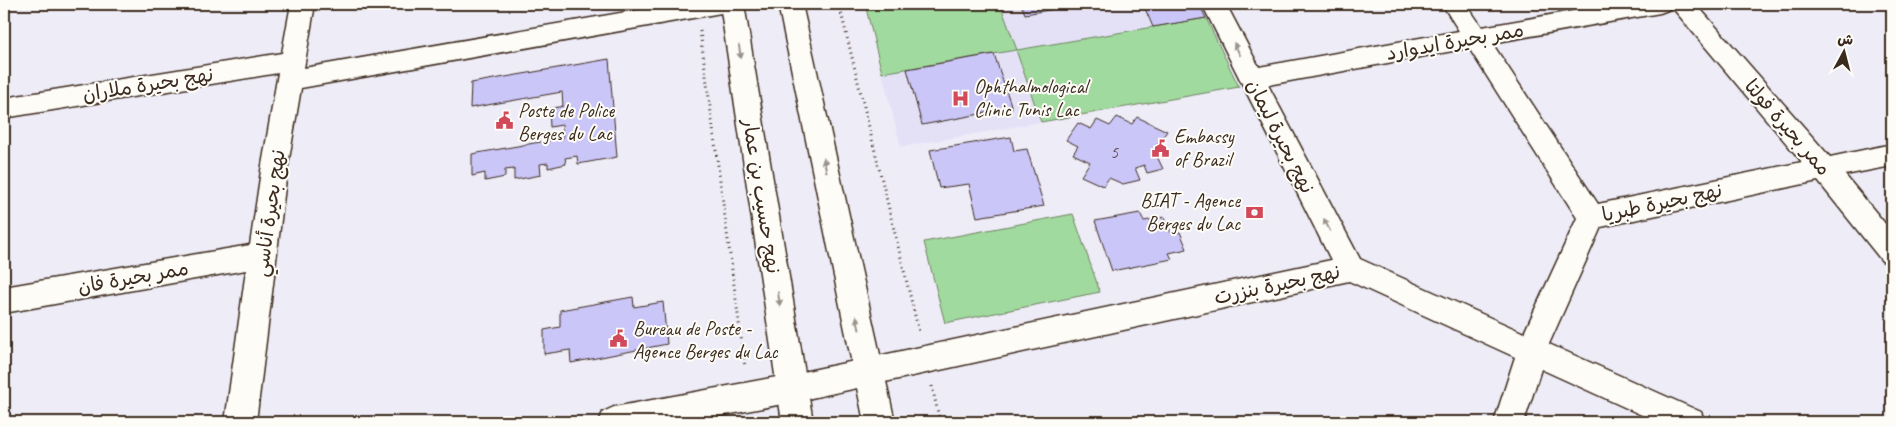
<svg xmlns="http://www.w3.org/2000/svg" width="1896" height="426" viewBox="0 0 1896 426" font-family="Caveat,'Playpen Sans Arabic',sans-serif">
	<rect width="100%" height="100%" fill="#eeecf7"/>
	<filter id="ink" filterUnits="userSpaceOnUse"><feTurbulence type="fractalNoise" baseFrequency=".02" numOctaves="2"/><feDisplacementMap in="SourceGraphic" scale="10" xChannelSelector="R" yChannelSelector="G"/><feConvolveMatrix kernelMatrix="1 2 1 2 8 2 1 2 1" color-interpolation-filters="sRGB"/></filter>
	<g filter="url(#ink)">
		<path fill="#e4e1f7" d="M1000,4H1199L1206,18L1017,50L1041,122L901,147L882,73L1016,50Z"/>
		<g fill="#a1da9f" stroke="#6e825e">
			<path d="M865,4H1000L1017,50L1206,18L1239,87L1041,122L1016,50L882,73Z"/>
			<path d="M1073,214L1100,292L945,323L924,242Z"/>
		</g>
		<g fill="#cbc6f8" stroke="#3b2a1e">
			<path d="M1021,4H1085L1025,14Z"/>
			<path d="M1143,4H1199L1206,18L1153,27Z"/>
			<path d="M994,54L1012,108L922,125L907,69Z"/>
			<path d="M609,59L617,157L578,164L577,156L565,158L566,164L548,168V163L540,164L541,175L514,180V169L505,170V177L485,181V173L472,176V154L563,138L562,125L550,127L549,109L563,106L562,92L470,108L471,83Z"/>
			<path d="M1117,117L1132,124L1137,117L1167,131L1154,150L1163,169L1147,173L1144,165L1135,168L1140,180L1123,184L1109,178L1103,186L1081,176L1090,162L1073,154L1078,146L1066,140L1078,123L1091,129L1097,120L1110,126Z"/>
			<path d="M1011,137L1014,151L1027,149L1044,206L977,217L969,184L939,188L930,150Z"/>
			<path d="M1140,213L1144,221L1165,217L1171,233L1180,232L1187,249L1169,253L1172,259L1112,271L1095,221Z"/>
			<path d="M633,297L634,307L663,302L667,344L571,363L570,350L544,354V330L560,327V310Z"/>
		</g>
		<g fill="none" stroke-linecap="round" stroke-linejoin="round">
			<defs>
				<g id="street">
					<path d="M291,4H315L304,68L672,4H733L729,10L721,13L301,88L287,171L256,422H225L246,270L4,313V287L250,245L261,171L278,73L4,118V98L282,53Z"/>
					<path d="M1202,4H1226L1259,67L1459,31L1442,4H1466L1482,27L1612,4H1696L1830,157L1892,144V166L1845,175L1892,232V264L1882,261L1818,181L1601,227L1549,344L1701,412L1705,422H1657L1541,369L1524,422H1494L1515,357L1349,281L793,402L689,422H599L603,412L614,407L793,374L1331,260ZM1671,6L1802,162L1598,204L1492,43L1660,13L1668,10ZM1469,48L1577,218L1524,333L1360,259L1268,85Z"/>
				</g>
				<g id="secondary">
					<path d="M720,4H744L813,422H782Z"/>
					<path d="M778,4H802L895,422H864Z"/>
				</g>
			</defs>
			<use href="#street" stroke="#3b2a1e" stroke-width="3"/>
			<use href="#secondary" stroke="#3b2a1e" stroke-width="3"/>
			<g stroke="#3b2a1e" stroke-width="3" stroke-dasharray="1 4" stroke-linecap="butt">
				<path d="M839,4L919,332"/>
				<path d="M700,31L745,367"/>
				<path d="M932,386L940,422"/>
			</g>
			<use href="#street" fill="#fdfcf7" fill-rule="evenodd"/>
			<use href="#secondary" fill="#fdfcf7" fill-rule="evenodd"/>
		</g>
		<defs><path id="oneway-solid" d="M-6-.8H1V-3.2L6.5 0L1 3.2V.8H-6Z" transform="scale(1.25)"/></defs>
		<g fill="#9c938a">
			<use href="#oneway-solid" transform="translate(1237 49) rotate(-116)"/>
			<use href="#oneway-solid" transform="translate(740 52) rotate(81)"/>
			<use href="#oneway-solid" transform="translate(825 165) rotate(-102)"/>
			<use href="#oneway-solid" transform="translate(1327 225) rotate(-117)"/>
			<use href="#oneway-solid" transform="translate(779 299) rotate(81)"/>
			<use href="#oneway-solid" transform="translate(858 323) rotate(-102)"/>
		</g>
	</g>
	<defs>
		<symbol id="hospital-bare" viewBox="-9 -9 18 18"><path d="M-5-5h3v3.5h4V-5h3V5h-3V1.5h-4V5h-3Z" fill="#d1495b" stroke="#fdfcf7" stroke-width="2.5" paint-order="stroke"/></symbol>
		<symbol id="civic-bare" viewBox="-9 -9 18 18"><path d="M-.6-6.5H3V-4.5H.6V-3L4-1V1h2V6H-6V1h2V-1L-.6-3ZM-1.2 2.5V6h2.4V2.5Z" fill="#d1495b" stroke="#fdfcf7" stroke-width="2.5" paint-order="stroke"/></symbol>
		<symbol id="bank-bare" viewBox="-9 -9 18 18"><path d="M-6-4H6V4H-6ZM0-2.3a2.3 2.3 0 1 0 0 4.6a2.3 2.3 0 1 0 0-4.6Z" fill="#d1495b" stroke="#fdfcf7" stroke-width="2.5" paint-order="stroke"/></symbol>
	</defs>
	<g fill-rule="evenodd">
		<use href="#hospital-bare" x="948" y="86" width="25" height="25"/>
		<use href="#civic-bare" x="492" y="108" width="25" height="25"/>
		<use href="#civic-bare" x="1148" y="136" width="25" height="25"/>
		<use href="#bank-bare" x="1242" y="200" width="25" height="25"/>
		<use href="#civic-bare" x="606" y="326" width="25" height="25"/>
	</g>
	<g text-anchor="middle" stroke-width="4" stroke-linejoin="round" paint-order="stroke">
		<g font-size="18" fill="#5f5154">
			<text x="1114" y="158">5</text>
		</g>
		<g font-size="20" fill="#3b2a1e" stroke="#fdfcf7">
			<text transform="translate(1455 41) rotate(-10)" y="7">ممر بحيرة ايدوارد</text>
			<text transform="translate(148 84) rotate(-9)" y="7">نهج بحيرة ملاران</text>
			<text transform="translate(1788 127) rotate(49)" y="7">ممر بحيرة فولتا</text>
			<text transform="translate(1281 136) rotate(63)" y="7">نهج بحيرة ليمان</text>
			<text transform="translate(762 196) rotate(81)" y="7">نهج حسيب بن عمار</text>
			<text transform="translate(1662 202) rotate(-12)" y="7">نهج بحيرة طبريا</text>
			<text transform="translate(269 213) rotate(-82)" y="7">نهج بحيرة أناسي</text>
			<text transform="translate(133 277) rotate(-10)" y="7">ممر بحيرة فان</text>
			<text transform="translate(1277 284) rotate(-12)" y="7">نهج بحيرة بنزرت</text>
		</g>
		<g font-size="20" fill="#3b2a1e" stroke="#fdfcf7" text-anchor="start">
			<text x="974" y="93">Ophthalmological<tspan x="974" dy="23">Clinic Tunis Lac</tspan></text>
			<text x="518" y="117">Poste de Police<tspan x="518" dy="23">Berges du Lac</tspan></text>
			<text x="1174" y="143">Embassy<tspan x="1174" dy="23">of Brazil</tspan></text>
			<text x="1240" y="207" text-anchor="end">BIAT - Agence<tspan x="1240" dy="23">Berges du Lac</tspan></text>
			<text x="633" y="335">Bureau de Poste -<tspan x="633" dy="23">Agence Berges du Lac</tspan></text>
		</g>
	</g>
	<rect width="1896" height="426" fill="none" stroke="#fdfcf7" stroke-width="20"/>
	<rect x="10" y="10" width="1876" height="406" fill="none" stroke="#3b2a1e" stroke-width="2" filter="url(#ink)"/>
	<g transform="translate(1844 52) rotate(7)" stroke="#fdfcf7" stroke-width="4" paint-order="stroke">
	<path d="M0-4L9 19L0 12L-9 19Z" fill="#3b2a1e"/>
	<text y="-8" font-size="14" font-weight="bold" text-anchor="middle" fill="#3b2a1e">ش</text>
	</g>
</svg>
